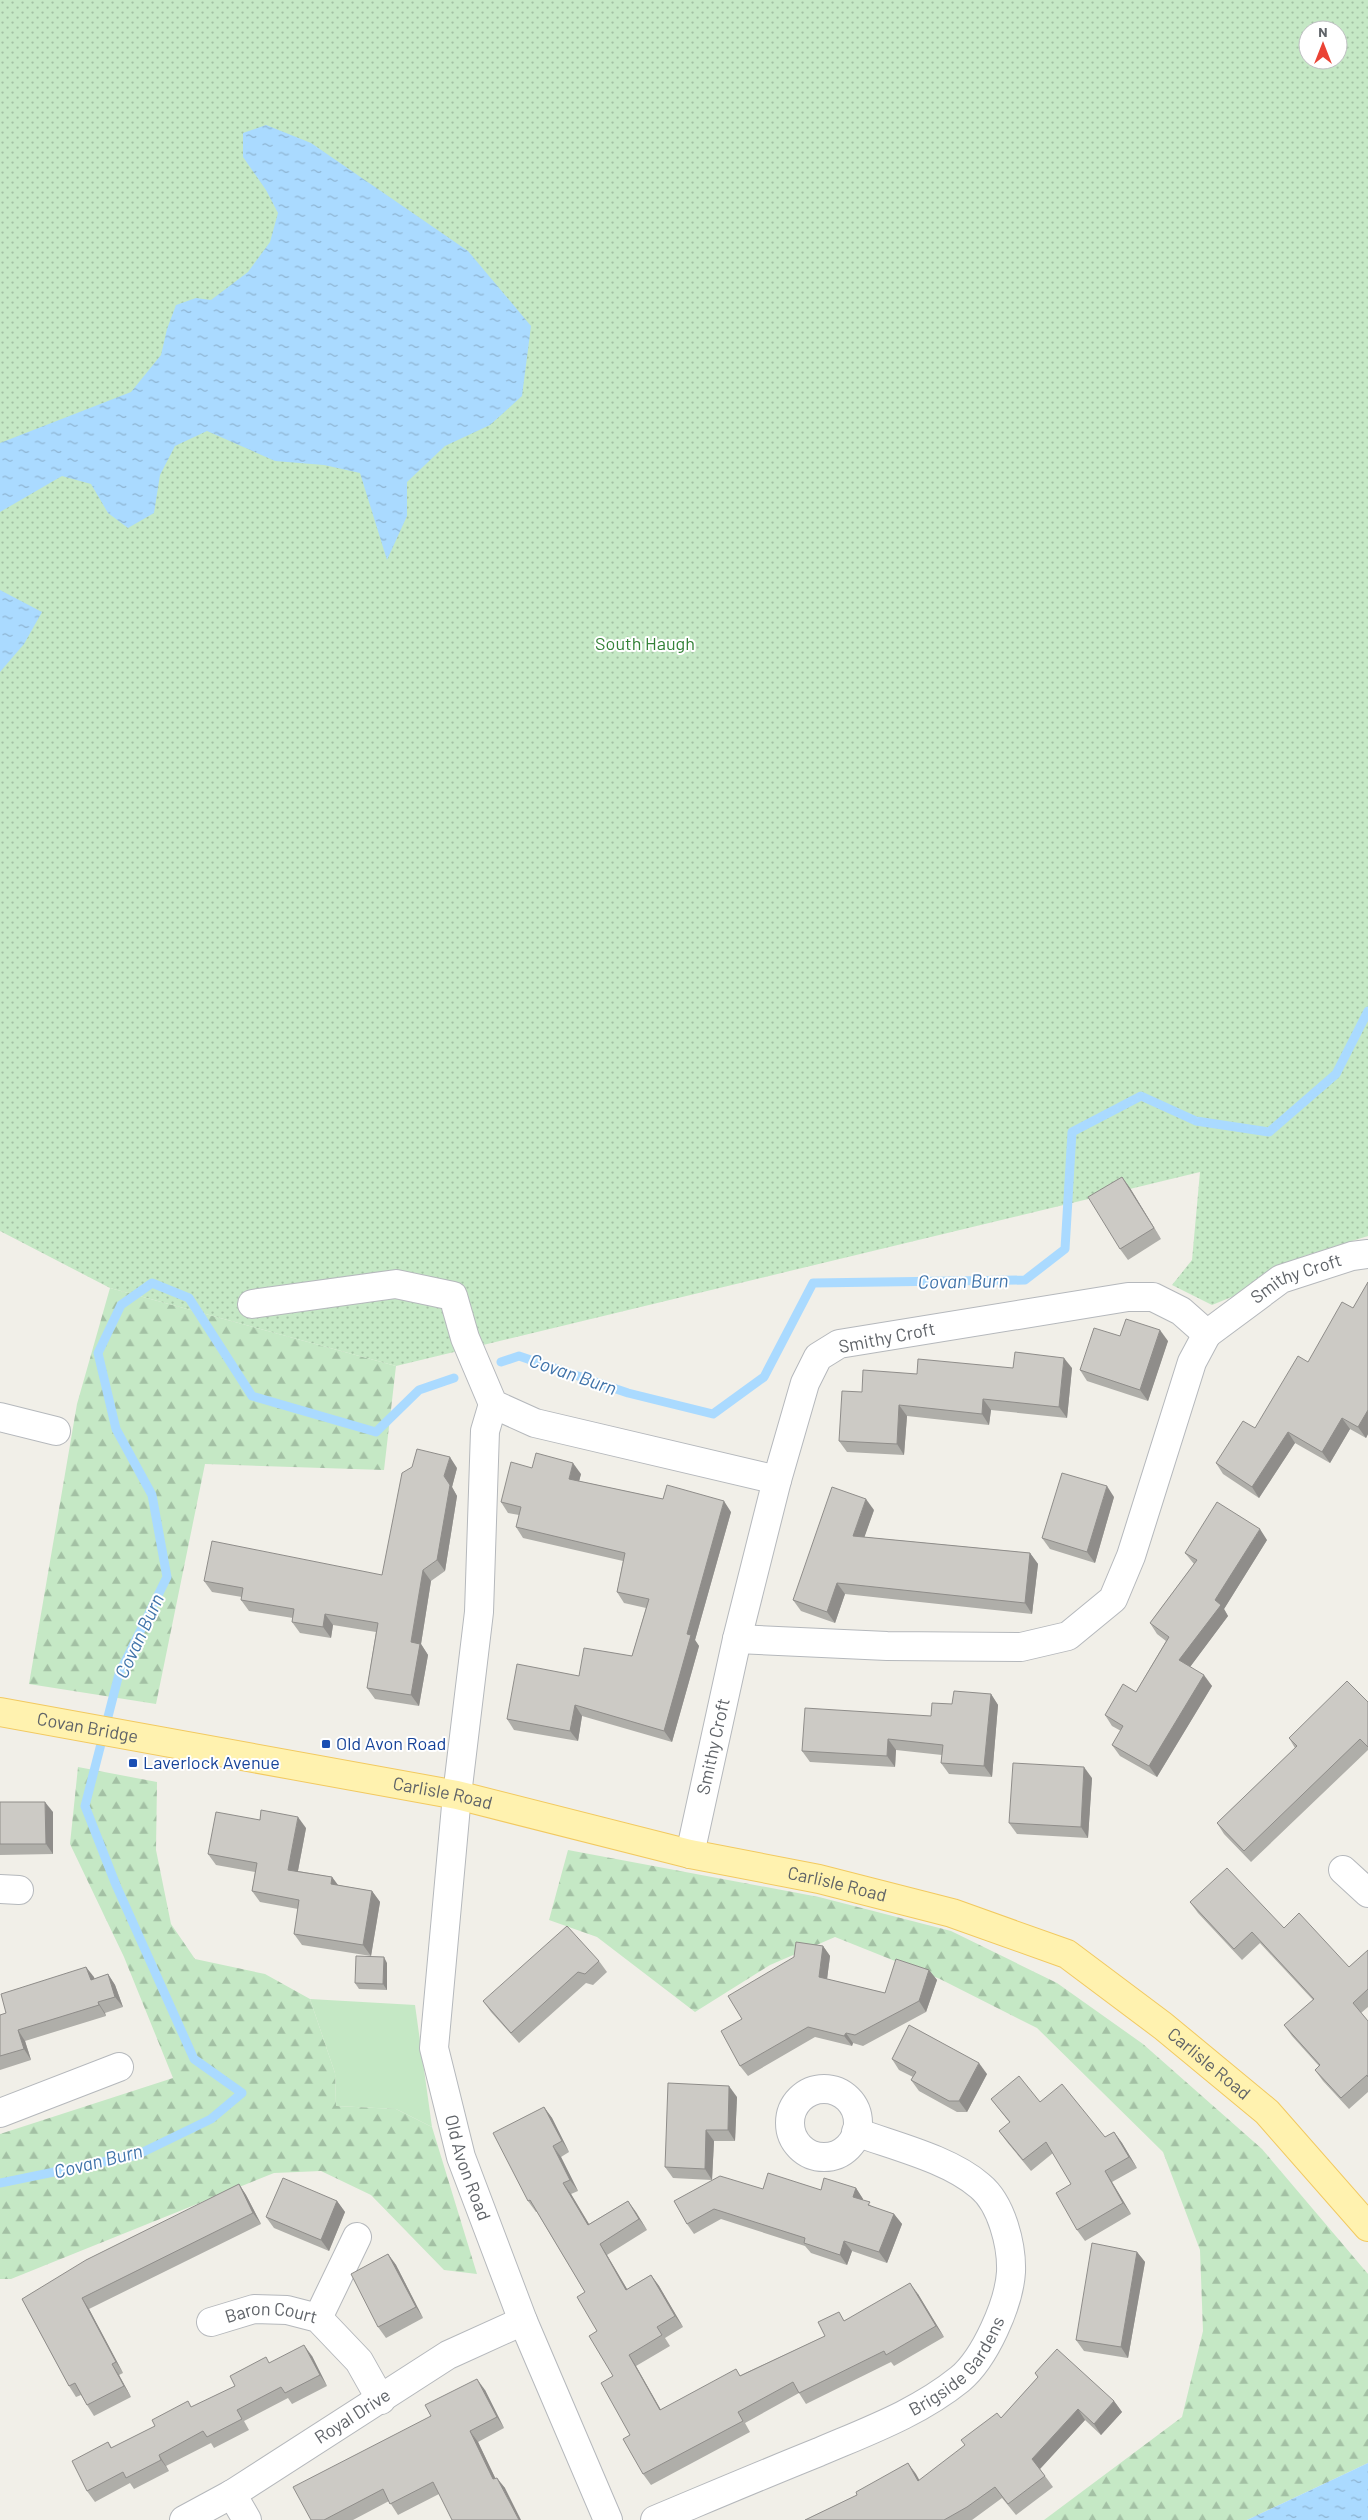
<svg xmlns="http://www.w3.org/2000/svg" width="1368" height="2520" viewBox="0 0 1368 2520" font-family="Barlow,sans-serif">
	<defs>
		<pattern id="forest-firs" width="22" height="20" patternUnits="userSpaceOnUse" patternTransform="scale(1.25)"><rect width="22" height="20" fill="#c5e8c5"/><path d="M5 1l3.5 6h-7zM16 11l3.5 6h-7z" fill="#a3c0a4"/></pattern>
		<pattern id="park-dots" width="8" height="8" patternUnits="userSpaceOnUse" patternTransform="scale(1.25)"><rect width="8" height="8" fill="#c5e8c5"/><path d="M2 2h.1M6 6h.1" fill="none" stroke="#a3c0a4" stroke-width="1.8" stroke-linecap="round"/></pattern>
		<pattern id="water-ripples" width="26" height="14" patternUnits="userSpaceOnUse" patternTransform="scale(1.25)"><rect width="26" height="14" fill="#aadaff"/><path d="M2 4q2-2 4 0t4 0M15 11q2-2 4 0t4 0" fill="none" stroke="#8eb4d2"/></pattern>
	</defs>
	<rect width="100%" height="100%" fill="#f1efe8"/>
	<path fill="#c5e8c5" d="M310,1999L415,2005L432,2127L396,2109L336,2106L335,2073Z"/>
	<g fill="url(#forest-firs)">
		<path d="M110,1288L396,1366L384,1470L205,1464L156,1704L29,1684L77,1404Z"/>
		<path d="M78,1767L157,1782L156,1850L171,1924L195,1959L265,1974L310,1999L335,2073L336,2106L396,2109L432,2127L477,2274L444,2270L371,2195L321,2171L274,2173L11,2279H0V2134L173,2078L124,1957L70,1844Z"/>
		<path d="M568,1850L819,1897L951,1931L1057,1983L1143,2044L1262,2149L1368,2274V2463L1247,2520H1044L1182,2417L1203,2331L1200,2250L1163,2152L1037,2028L940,1979L835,1937L770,1965L695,2012L597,1937L549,1920Z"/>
	</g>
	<path fill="url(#park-dots)" fill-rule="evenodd" d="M0,0H1368V1236L1304,1256L1239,1294L1212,1305L1172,1285L1192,1260L1200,1172L396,1366L110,1288L0,1231ZM1308,30H1338V60H1308Z"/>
	<g fill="url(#water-ripples)">
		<path d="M266,125L311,143L468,251L531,326L522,396L490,425L445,446L407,482V516L387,560L360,473L324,465L275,461L207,431L175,446L160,475L154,513L128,528L108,513L91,484L62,476L0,512V443L131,392L161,355L167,329L176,305L196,298L211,300L248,272L270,242L278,213L266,190L243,157V133Z"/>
		<path d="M0,590L42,612L24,644L0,672Z"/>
		<path d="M1368,2463V2520H1247Z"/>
	</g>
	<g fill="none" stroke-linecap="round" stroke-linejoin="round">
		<g stroke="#aadaff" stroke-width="9">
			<path d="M501,1362L519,1356L628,1393L713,1414L764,1377L813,1283L1025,1280L1065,1249L1072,1132L1141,1096L1196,1121L1269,1132L1336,1074L1368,1011"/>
			<path d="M0,2183L137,2155L211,2119L242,2093L194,2059L116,1885L85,1806L119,1674L167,1577L152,1495L116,1429L98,1353L121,1305L152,1283L189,1298L252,1396L376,1432L419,1390L454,1378"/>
		</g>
		<defs>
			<g id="minor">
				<path d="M252,1304L396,1284L453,1296L465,1338L493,1404L535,1423L777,1480"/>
				<path id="s1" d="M493,1404L485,1431L479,1612L457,1795L434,2048L461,2157L523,2321L608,2520"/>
				<path d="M0,1417L56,1431"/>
				<path d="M737,1639L887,1646L1021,1647L1068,1636L1113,1599L1131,1556L1192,1362L1207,1334"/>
				<path id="s2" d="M690,1854L737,1639L777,1480L805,1383L818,1357L839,1344L1128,1297H1153L1181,1311L1207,1334L1281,1279L1352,1256L1368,1254"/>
				<path d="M1343,1870L1368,1893"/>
				<path d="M0,1889L19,1890"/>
				<circle cx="824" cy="2123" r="34"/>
				<path d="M0,2113L119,2067"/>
				<path d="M318,2318L357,2237"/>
				<path id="s3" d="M211,2322L254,2309L287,2310L318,2318L359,2361L381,2400"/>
				<path d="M232,2494L247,2520"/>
				<path id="s4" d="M184,2520L232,2494L448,2355L523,2321"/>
				<path id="s5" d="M655,2520C710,2497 764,2474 819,2452C868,2431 918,2413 960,2379C985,2358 1009,2304 1011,2272C1012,2246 1002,2204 980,2186C949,2159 894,2146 856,2132"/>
			</g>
			<g id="major">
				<path id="s6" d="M0,1712L457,1795L690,1854L819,1879L952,1913L1067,1954L1163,2026L1267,2112L1368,2227"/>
			</g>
		</defs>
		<use href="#minor" stroke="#b5b8bc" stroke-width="30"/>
		<use href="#major" stroke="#f2c960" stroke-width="30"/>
		<use href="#minor" stroke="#fff" stroke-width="28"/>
		<use href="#major" stroke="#fff2af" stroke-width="28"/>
	</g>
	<g fill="#afaea9">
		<path d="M1122,1177L1130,1188L1161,1239L1128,1260L1120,1249Z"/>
		<path d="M1368,1282V1434L1366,1438L1350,1429L1330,1463L1295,1443L1259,1498L1223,1474L1216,1463L1255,1428L1353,1308Z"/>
		<path d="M1120,1336L1168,1341L1148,1401L1087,1381L1080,1370Z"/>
		<path d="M1013,1368H1072L1067,1418L991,1410L989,1425L907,1416L904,1455L847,1452L839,1441L862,1392L917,1374Z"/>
		<path d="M457,1468L452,1487L457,1496L445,1571L431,1581L421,1644L428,1655L419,1706L375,1699L367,1688L376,1632L333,1625L331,1638L300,1633L292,1622L293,1618L249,1611L241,1600L242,1597L212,1592L204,1581L382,1575Z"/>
		<path d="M581,1474L579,1481L663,1499L731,1512L695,1640L699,1646L672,1742L582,1716L578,1741L514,1730L507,1719L579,1676L632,1656L646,1608L624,1603L617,1592L623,1561L523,1538L516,1527L519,1515L508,1513L501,1502Z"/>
		<path d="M1114,1497L1095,1563L1050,1549L1042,1538Z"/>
		<path d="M874,1510L864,1537L1030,1553L1038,1564L1032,1614L845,1594L835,1623L801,1611L793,1600Z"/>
		<path d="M1267,1540L1224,1609L1228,1616L1190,1667L1212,1686L1157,1777L1120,1756L1112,1745L1121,1731L1112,1726L1105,1715L1136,1692L1166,1641L1157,1634L1150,1623L1194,1564L1185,1553Z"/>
		<path d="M991,1694L998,1705L992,1777L949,1774L941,1763L942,1755L896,1750L895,1767L810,1762L802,1751L931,1716L952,1704Z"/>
		<path d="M1368,1702V1750L1251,1862L1224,1834L1217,1823L1295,1748L1289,1738Z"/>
		<path d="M1092,1778L1088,1838L1017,1834L1009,1823Z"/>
		<path d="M0,1802L53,1812V1854L0,1855Z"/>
		<path d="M306,1828L298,1871L332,1877L338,1885L372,1891L380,1902L371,1956L302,1945L294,1934L298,1909L260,1902L252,1891L255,1872L216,1865L208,1854Z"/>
		<path d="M1190,1902L1284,1928L1349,1967L1368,1950V2007L1361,2013L1368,2021V2092L1349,2109L1323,2081L1315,2070L1319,2066L1292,2036L1284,2025L1313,2000L1260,1943L1242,1960L1198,1913Z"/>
		<path d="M823,1946L830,1956L827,1979L885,1993L929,1970L937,1980L926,2012L863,2046L853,2043L852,2046L815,2037L748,2076L740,2066L742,2019Z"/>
		<path d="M599,1961L607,1972L593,1985L586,1983L519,2043L491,2012L483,2001Z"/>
		<path d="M387,1963V1990L359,1989L355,1983Z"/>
		<path d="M86,1967L94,1979L108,1974L115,1985L123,2007L105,2013L106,2016L25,2041L31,2060L0,2070V2015L6,2013Z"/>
		<path d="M892,2059L987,2074L967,2112H957L919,2091L911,2080L913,2077L899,2070Z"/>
		<path d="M737,2097L735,2141H714L712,2180L673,2178L665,2167Z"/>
		<path d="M991,2099L1040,2102L1105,2137L1114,2132L1122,2143L1137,2168L1112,2182L1131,2214L1085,2241L1077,2230L1071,2184L1053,2153L1031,2171L1007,2142L999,2131L1010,2123Z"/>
		<path d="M544,2107L552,2118L569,2152L561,2157L578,2191L571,2194L589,2224L628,2201L647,2230L607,2255L627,2289L651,2275L659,2286L683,2327L665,2338L670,2346L636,2366L661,2410L741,2375L825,2336L845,2320L918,2294L944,2337L894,2366L891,2362L806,2404L799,2393L745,2423L750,2432L651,2485L643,2474L630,2435L613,2376L597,2331L585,2292L537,2212H536L528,2201Z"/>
		<path d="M239,2184L246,2195L261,2224L89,2309L123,2373L119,2375L131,2397L94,2416L87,2405L81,2395L76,2397L69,2386L22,2299Z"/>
		<path d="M856,2188L863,2199V2200L873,2207L894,2214L902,2224L887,2263L852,2251L847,2265L811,2253L805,2246L721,2219L694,2234L687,2224L674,2201L821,2190Z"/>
		<path d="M337,2201L345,2212L329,2251L274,2228L266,2217Z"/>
		<path d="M1137,2252L1145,2262L1128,2358L1084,2351L1076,2340Z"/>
		<path d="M388,2254L396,2265L423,2318L386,2338L378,2327Z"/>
		<path d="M312,2356L327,2386L292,2404L288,2398L244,2421L249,2430L214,2448L211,2443L166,2466L169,2471L134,2489L130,2483L95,2502L87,2491L108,2442L112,2448L235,2386L270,2363Z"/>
		<path d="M1035,2373L1114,2401L1122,2412L1101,2435L1085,2420L1040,2469L1053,2487L1016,2515L1002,2498L972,2520H805L857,2495L908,2463L919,2481L1001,2418L1038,2377Z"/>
		<path d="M485,2390L504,2428L478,2442L495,2478L505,2488L439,2494L398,2515L389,2501L353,2520H311L431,2416Z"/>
	</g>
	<g fill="#8f8d8a">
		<path d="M1122,1177L1130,1188L1161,1239L1154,1228Z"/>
		<path d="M1160,1330L1168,1341L1148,1401L1140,1390Z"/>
		<path d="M1064,1358L1072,1368L1067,1418L1059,1407Z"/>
		<path d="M983,1399L991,1410L989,1425L982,1414Z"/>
		<path d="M899,1405L907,1416L904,1455L897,1444Z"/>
		<path d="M1368,1410V1434L1366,1438L1358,1427Z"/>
		<path d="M1342,1418L1350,1429L1330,1463L1322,1452Z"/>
		<path d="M1288,1432L1295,1443L1259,1498L1252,1487Z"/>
		<path d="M450,1457L457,1468L452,1487L457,1496L445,1571L437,1560L444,1476Z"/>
		<path d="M573,1463L581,1474L577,1489L569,1479Z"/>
		<path d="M1107,1486L1114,1497L1095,1563L1087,1552Z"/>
		<path d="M866,1499L874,1510L861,1547L853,1536Z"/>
		<path d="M724,1501L731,1512L695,1640L699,1646L672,1742L664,1731L687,1634Z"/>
		<path d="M1260,1529L1267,1540L1224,1609L1228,1616L1187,1671L1179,1660L1215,1600Z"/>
		<path d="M1030,1553L1038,1564L1032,1614L1025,1603Z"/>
		<path d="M423,1570L431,1581L421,1644L428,1655L419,1706L411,1695V1642Z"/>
		<path d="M837,1583L845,1594L835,1623L827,1612Z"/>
		<path d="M325,1614L333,1625L331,1638L323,1627Z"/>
		<path d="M1204,1675L1212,1686L1157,1777L1149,1766Z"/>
		<path d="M991,1694L998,1705L992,1777L984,1766Z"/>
		<path d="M575,1705L582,1716L578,1741L570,1731Z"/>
		<path d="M888,1739L896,1750L895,1767L887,1756Z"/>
		<path d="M1084,1767L1092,1778L1088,1838L1081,1827Z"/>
		<path d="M45,1802L53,1812V1854L46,1844Z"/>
		<path d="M298,1817L306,1828L296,1881L288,1870Z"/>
		<path d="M332,1877L340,1888L331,1884Z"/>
		<path d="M372,1891L380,1902L371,1956L363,1945Z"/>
		<path d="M823,1946L830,1956L826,1987L819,1977Z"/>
		<path d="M384,1957L387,1963V1990L383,1984Z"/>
		<path d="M86,1967L94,1977L98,1991L91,1980Z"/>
		<path d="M929,1970L937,1980L926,2012L919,2001Z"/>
		<path d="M108,1974L115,1985L123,2007L115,1997Z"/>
		<path d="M98,2002L105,2013L106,2016L99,2005Z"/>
		<path d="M18,2030L25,2041L31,2060L24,2049Z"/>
		<path d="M846,2033L853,2043L852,2046L844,2036Z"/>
		<path d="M979,2063L987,2074L967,2112L959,2101Z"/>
		<path d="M729,2086L737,2097L735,2141L728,2130Z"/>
		<path d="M544,2107L552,2118L569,2152L562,2141Z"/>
		<path d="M706,2130L714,2141L712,2180L705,2169Z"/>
		<path d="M1114,2132L1122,2143L1137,2168L1129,2157Z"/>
		<path d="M553,2146L561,2157L578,2191L570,2180Z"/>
		<path d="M1105,2171L1112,2182L1131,2214L1123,2203Z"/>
		<path d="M563,2183L571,2194L596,2236L588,2225Z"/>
		<path d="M239,2184L246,2195L261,2224L253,2213Z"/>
		<path d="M856,2188L863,2199L861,2207L853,2197Z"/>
		<path d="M337,2201L345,2212L329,2251L321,2240Z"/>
		<path d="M628,2201L636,2212L647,2230L639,2219Z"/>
		<path d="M894,2214L902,2224L887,2263L879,2252Z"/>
		<path d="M844,2241L852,2251L847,2265L840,2255Z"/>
		<path d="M600,2244L607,2255L634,2301L626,2290Z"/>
		<path d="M1137,2252L1145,2262L1128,2358L1121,2347Z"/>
		<path d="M388,2254L396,2265L423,2318L416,2307Z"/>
		<path d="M651,2275L659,2286L683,2327L675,2316Z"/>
		<path d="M910,2283L918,2294L944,2337L936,2326Z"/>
		<path d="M82,2298L89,2309L123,2373L116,2362Z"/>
		<path d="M304,2345L312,2356L327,2386L320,2375Z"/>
		<path d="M629,2355L636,2366L667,2421L660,2410Z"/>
		<path d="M112,2364L119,2375L131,2397L124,2386Z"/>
		<path d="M477,2379L485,2390L504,2428L497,2417Z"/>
		<path d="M1114,2401L1122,2412L1101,2435L1094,2424Z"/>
		<path d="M1078,2409L1085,2420L1039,2470L1032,2459Z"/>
		<path d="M470,2431L478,2442L501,2490L493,2479Z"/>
		<path d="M159,2455L166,2466L169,2471L161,2460Z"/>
		<path d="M908,2463L916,2474L926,2492L918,2481Z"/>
		<path d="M497,2478L505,2488L521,2520H519Z"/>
	</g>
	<g fill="#cccac5" stroke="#8f8d8a">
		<path d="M1122,1177L1154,1228L1120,1249L1088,1197Z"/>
		<path d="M1368,1282V1410L1358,1427L1342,1418L1322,1452L1288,1432L1252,1487L1216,1463L1243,1421L1255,1428L1298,1356L1308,1362L1342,1302L1353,1308Z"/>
		<path d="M1126,1319L1160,1330L1140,1390L1080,1370L1094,1328L1120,1336Z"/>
		<path d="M1015,1352L1064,1358L1059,1407L983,1399L982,1414L899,1405L897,1444L839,1441L842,1391L862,1392L863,1370L917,1374L918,1359L1013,1368Z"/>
		<path d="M417,1449L450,1457L444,1476L450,1485L437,1560L423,1570L411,1642L420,1644L411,1695L367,1688L378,1623L325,1614L323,1627L292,1622L294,1609L241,1600L243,1588L204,1581L212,1541L382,1575L402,1473L412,1467Z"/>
		<path d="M536,1453L573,1463L569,1479L663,1499L667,1485L724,1501L687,1634L691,1635L664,1731L575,1705L570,1731L507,1719L517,1664L579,1676L584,1648L632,1656L649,1599L617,1592L625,1553L516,1527L521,1507L501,1502L511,1462L532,1468Z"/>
		<path d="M1062,1473L1107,1486L1087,1552L1042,1538Z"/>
		<path d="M832,1487L866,1499L853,1536L1030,1553L1025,1603L837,1583L827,1612L793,1600Z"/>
		<path d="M1217,1502L1260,1529L1215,1600L1221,1605L1179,1660L1204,1675L1149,1766L1112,1745L1123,1726L1105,1715L1123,1684L1136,1692L1169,1637L1150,1623L1197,1560L1185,1553Z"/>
		<path d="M1347,1681L1368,1702V1747L1360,1739L1244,1851L1217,1823L1297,1746L1289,1738Z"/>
		<path d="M954,1691L991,1694L984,1766L941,1763L943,1745L888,1739L887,1756L802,1751L805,1708L931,1716L932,1703L952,1704Z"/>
		<path d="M1013,1763L1084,1767L1081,1827L1009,1823Z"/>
		<path d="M0,1802H45L46,1844H0Z"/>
		<path d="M261,1810L298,1817L288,1870L332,1877L331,1884L372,1891L363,1945L294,1934L299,1900L252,1891L257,1863L208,1854L216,1812L260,1820Z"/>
		<path d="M1227,1868L1284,1928L1299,1913L1349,1967L1368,1950V1989L1353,2003L1368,2021V2077L1367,2075L1341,2098L1315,2070L1320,2065L1284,2025L1314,1999L1252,1932L1234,1949L1190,1902Z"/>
		<path d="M567,1926L599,1961L585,1974L578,1972L511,2033L483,2001Z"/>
		<path d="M796,1942L823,1946L819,1977L885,1993L896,1959L929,1970L919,2001L855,2035L846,2033L844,2036L808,2027L740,2066L721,2031L742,2019L728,1996L794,1957Z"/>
		<path d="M356,1956L384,1957L383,1984L355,1983Z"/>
		<path d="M86,1967L91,1980L108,1974L115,1997L98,2002L99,2005L18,2030L24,2049L0,2056V2015L6,2013L1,1994Z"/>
		<path d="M909,2025L979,2063L959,2101H949L911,2080L916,2072L892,2059Z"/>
		<path d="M1019,2076L1040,2102L1062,2084L1105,2137L1114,2132L1129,2157L1105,2171L1123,2203L1077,2230L1056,2193L1071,2184L1046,2142L1023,2160L999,2131L1010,2122L991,2099Z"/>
		<path d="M668,2083L729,2086L728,2130H706L705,2169L665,2167Z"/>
		<path d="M544,2107L562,2141L553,2146L570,2180L563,2183L588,2225L628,2201L639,2219L600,2244L626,2290L651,2275L675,2316L657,2327L662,2335L629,2355L660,2410L736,2369L740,2376L825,2336L818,2322L839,2312L844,2321L910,2283L936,2326L886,2355L884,2351L799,2393L793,2382L738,2412L743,2421L643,2474L623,2439L630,2435L601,2383L613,2376L589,2336L597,2331L577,2297L585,2292L530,2200L528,2201L493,2133Z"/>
		<path d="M768,2173L821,2190L824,2178L856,2188L853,2197L870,2202L868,2205L894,2214L879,2252L844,2241L840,2255L804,2243L805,2238L714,2209L687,2224L674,2201L720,2176L763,2189Z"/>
		<path d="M283,2178L337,2201L321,2240L266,2217Z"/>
		<path d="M239,2184L253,2213L82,2298L116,2362L112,2364L124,2386L87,2405L75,2383L69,2386L22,2299L86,2260Z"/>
		<path d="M1092,2243L1137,2252L1121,2347L1076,2340Z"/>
		<path d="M388,2254L416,2307L378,2327L351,2274Z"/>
		<path d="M304,2345L320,2375L285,2393L281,2387L237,2410L242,2419L207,2437L203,2431L159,2455L161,2460L126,2478L123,2472L87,2491L72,2461L108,2442L111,2448L155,2426L152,2420L188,2401L191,2407L235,2386L230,2376L266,2357L269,2363Z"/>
		<path d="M1057,2349L1114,2401L1094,2424L1078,2409L1032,2459L1045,2476L1008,2504L995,2487L967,2507L944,2520H805L857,2495L856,2492L908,2463L918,2481L965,2445L961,2440L997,2413L1001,2418L1038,2377L1035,2373Z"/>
		<path d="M477,2379L497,2417L470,2431L493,2479L497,2478L519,2520H452L433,2482L390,2504L383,2489L324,2520H311L293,2487L431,2416L425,2405Z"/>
	</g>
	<g fill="#1a4fb4" stroke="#fff" stroke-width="2">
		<rect x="321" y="1739" width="10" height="10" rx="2.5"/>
		<rect x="128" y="1758" width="10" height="10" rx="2.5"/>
	</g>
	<g text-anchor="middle" stroke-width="4" stroke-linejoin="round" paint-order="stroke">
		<g font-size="18" fill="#348238" stroke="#fff">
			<text x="645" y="650">South Haugh</text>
		</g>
		<g font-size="18" fill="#5f6368" stroke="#fff">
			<text dy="6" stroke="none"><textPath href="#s2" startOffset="1029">Smithy Croft</textPath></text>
			<text transform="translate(887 1338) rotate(-11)" y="6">Smithy Croft</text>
			<text dy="6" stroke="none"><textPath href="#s6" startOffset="89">Covan Bridge</textPath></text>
			<text dy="6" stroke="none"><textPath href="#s2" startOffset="110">Smithy Croft</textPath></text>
			<text dy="6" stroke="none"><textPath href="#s6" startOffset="450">Carlisle Road</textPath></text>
			<text dy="6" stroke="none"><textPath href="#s6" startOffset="855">Carlisle Road</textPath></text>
			<text dy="6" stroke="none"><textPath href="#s6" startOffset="1275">Carlisle Road</textPath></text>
			<text dy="6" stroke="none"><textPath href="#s1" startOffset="772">Old Avon Road</textPath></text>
			<text dy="6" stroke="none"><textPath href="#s3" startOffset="62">Baron Court</textPath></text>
			<text dy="6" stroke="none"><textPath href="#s5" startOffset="344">Brigside Gardens</textPath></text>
			<text dy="6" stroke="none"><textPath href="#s4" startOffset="198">Royal Drive</textPath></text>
		</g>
		<g font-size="18" fill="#164399" stroke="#fff" text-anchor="start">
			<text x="336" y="1750">Old Avon Road</text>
			<text x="143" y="1769">Laverlock Avenue</text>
		</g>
		<g font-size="19" font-style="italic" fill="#4174aa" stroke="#fff">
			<text transform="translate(963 1281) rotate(-1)" y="7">Covan Burn</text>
			<text transform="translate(573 1374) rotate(19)" y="7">Covan Burn</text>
			<text transform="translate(139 1636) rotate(-65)" y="7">Covan Burn</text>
			<text transform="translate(98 2161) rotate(-14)" y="7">Covan Burn</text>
		</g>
	</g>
	<g transform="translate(1323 45)"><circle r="24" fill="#ffffff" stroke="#bfc1c3"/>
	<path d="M0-4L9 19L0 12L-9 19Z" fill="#ea4335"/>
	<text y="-8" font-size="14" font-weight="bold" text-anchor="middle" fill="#5f6368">N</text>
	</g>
</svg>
